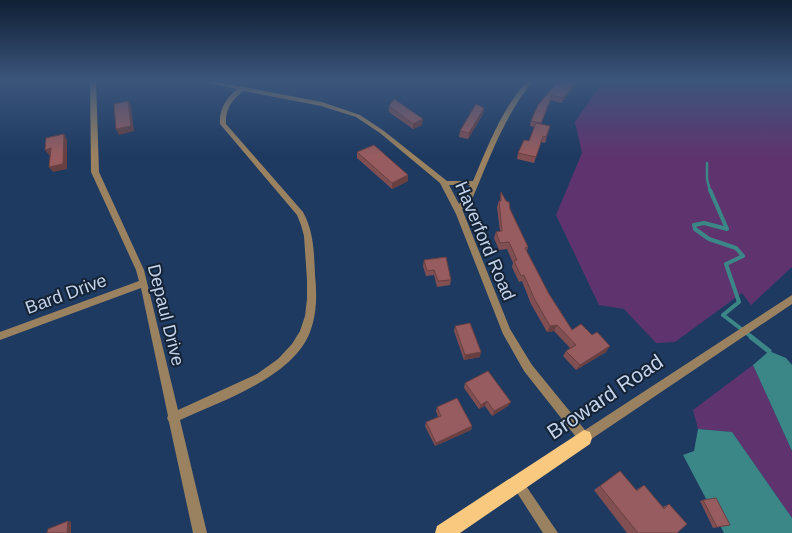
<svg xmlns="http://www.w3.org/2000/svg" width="792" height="533" viewBox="0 0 792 533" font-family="Helvetica,sans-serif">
	<rect width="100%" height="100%" fill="#1e3a61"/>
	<g fill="#5f346e">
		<path d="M601,80H792V267L751,305L742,293L675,342L656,343L624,309L599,305L556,215L582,153L575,122L601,84Z"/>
		<path d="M753,365L792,451V518L732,432L698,429L693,410Z"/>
	</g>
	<g fill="#3b8788">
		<path d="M769,351L786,358L792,365V451L753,365Z"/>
		<path d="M698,429L732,432L792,518V533H724L683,455L694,451Z"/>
	</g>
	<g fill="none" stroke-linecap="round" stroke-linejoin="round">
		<path stroke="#3b8788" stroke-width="2.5" d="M707,163V179L710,191"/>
		<path stroke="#3b8788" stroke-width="4" d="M710,190L727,229L704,223L694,225L695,229L709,239L736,248L743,256L726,264L739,302L723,315L753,338"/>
		<path stroke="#3b8788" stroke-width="5" d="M751,337L769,351"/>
		<g fill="#9a8260" fill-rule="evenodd">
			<path d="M90,80H96L99,172L144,270L178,410L257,374L278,359L292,344L300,331L305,316L307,299V280L304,236L301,225L297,215L220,124C219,109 226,99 237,89L195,80H208L322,102L360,115L384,131L447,181H473C488,146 502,108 528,80H534C505,114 490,157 473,197L468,205L462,209L510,329L532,365L585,430L792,295V304L584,444L580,442L524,371L503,334L456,214L440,183L380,133L356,117L321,106L243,91C232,100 225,109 226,124L303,212C314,232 314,253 315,275C317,294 317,314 310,332C293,377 222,401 180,420L207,533H193L169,422L167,418L168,416L141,288L0,340V332L139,281L136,270L91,172ZM449,185H470L465,197L459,204Z"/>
			<path d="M518,478L522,480L558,533H543L514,488L512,484L514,480Z"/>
		</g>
		<path fill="#f9c980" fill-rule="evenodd" d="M584,430L590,432L592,438L590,444L460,533H435L437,526Z"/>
	</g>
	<g fill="#814f52">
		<path d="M559,80H580L561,103L551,100L541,124L550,126L545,143L541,142L534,163L517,159L518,153L529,141L534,127L530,126L531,121Z"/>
		<path d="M389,106L422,125L413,129L389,112Z"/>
		<path d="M484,108L483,114L468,139L459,137L460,131Z"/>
		<path d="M357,152L408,181L392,189L357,158Z"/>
		<path d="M501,192L528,247L527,251L549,294L572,330L606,352L576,370L563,356L566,351L570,348L554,331L547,332L531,304L522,281L519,282L512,267L513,263L507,249L499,250L494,238L496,232L500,231L497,207L499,201H500Z"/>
		<path d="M424,260L451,280L450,285L437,287L434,275L426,276L423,266Z"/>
		<path d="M455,326L480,357L464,360L454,331Z"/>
		<path d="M465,383L508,406L492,416L485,406L479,409L464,388Z"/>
		<path d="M437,407L472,426L471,430L435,446L425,426L426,422L438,417L436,411Z"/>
		<path d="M620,471L636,490L644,485L663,507L669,504L677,533H627L594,490Z"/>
		<path d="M703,500L730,525L713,528L700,501Z"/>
	</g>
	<g fill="#694042">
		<path d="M578,80H580L561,103L563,98Z"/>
		<path d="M128,101L131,106L134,131L119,135L116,129Z"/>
		<path d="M484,108L483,114L468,139L469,133Z"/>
		<path d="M423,119L422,125L413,129V124Z"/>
		<path d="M64,134L67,140V169L53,172L49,167Z"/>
		<path d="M51,148L55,154L49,155L45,150Z"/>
		<path d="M408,175V181L392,189V183Z"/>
		<path d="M557,325L554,331L547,332L550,326Z"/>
		<path d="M610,346L606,352L576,370L580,365Z"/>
		<path d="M481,352L480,357L464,360L465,355Z"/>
		<path d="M487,401L485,406L479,409L481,405Z"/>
		<path d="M511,402L508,406L492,416L494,411Z"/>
		<path d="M472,426L471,430L435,446L436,443Z"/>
		<path d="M68,521L71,522V533H67Z"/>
	</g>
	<g fill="#965c5f" stroke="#694042">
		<path d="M559,80H578L563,98L552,95L541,123L531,121L538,105Z"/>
		<path d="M394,99L423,119L413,124L389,106Z"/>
		<path d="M128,101L131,126L116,129L114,104Z"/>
		<path d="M476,104L484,108L469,133L460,131Z"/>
		<path d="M536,123L550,126L546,137L543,136L536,157L518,153L524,140L529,141Z"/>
		<path d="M64,134L63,164L49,167L51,148L45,150L46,138Z"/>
		<path d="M374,145L408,175L392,183L357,152Z"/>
		<path d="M501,192L506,201L509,202L510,209L528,247L525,248L549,294L572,330L581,324L592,335L597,332L610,346L580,365L566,351L576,345L557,325L550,326L534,298L524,275L521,276L514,261L517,260L509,242L500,243L496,232L502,231L499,201H501Z"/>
		<path d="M446,257L451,280L438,281L434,270L427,271L424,260Z"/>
		<path d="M470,323L481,352L465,355L455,326Z"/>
		<path d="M488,371L511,402L494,411L487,401L481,405L465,383Z"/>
		<path d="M457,398L472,426L436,443L426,422L441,416L437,407Z"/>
		<path d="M620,471L637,491L644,485L664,509L669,504L687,524L677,533H638L600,486Z"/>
		<path d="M716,498L730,525L717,527L703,500Z"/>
		<path d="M68,521L67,533H47L48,529Z"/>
	</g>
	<linearGradient id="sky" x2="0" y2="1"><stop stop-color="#102035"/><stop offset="0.52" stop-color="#3b557b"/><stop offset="1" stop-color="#3b557b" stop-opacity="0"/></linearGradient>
	<rect width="792" height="155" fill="url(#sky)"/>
	<g text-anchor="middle" stroke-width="4" stroke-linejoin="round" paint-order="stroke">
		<g font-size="18" fill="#c2d3eb" stroke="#152233">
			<text transform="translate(485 241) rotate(67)" y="6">Haverford Road</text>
			<text transform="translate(66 294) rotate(-20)" y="6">Bard Drive</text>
			<text transform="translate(166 315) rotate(76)" y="6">Depaul Drive</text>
		</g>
		<g font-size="21" fill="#c2d3eb" stroke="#152233">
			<text transform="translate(605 397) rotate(-34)" y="7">Broward Road</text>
		</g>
	</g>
</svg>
